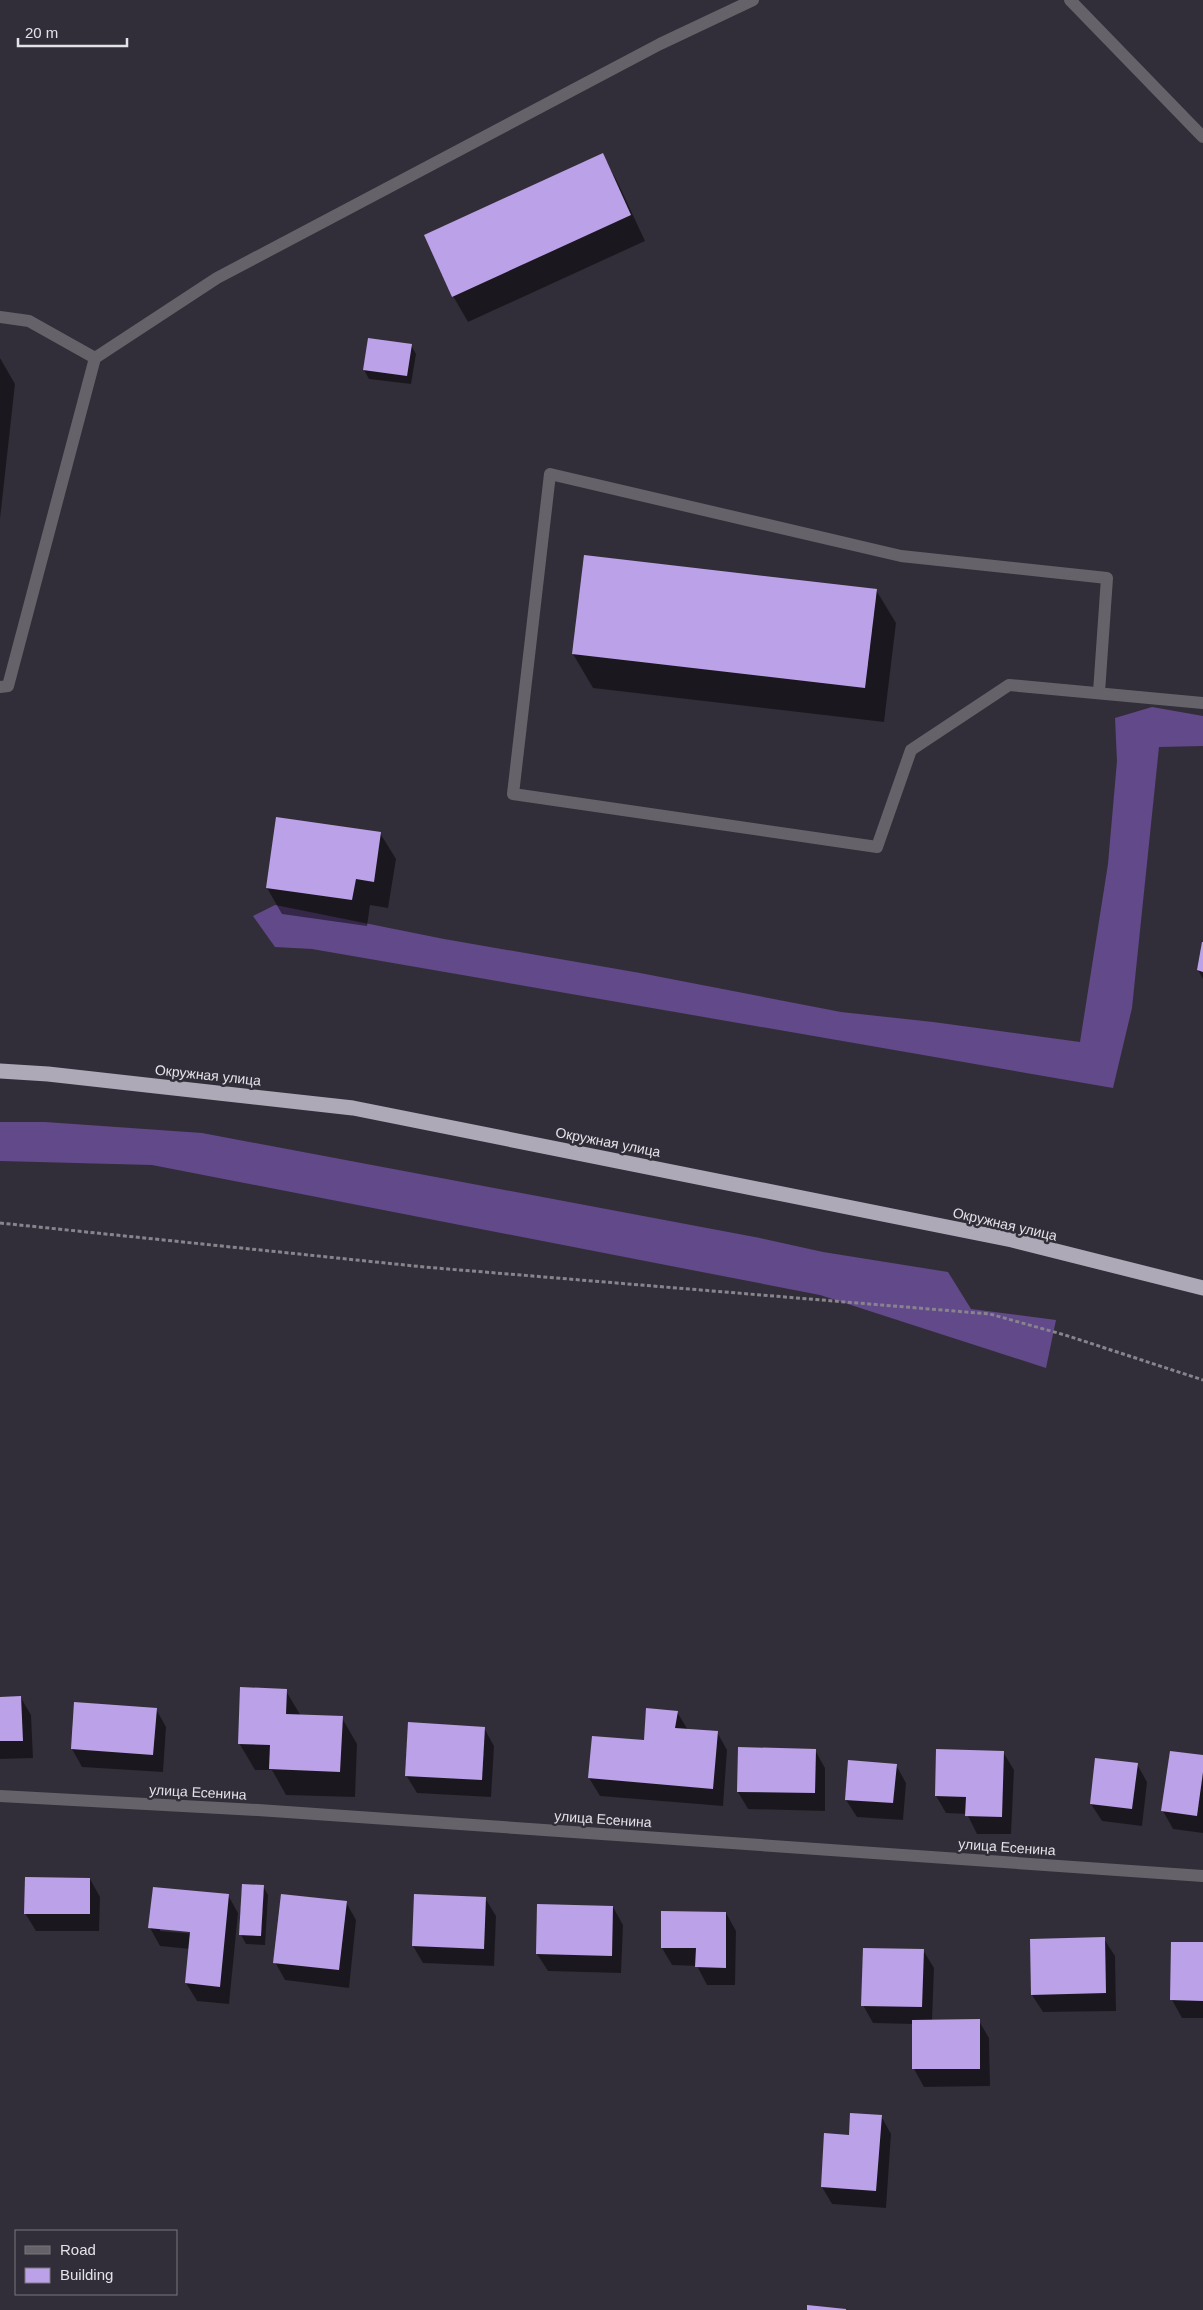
<svg xmlns="http://www.w3.org/2000/svg" width="1203" height="2310" viewBox="0 0 1203 2310" font-family="Arial,sans-serif">
	<rect width="100%" height="100%" fill="#322e39"/>
	<g fill="#624989">
		<path d="M1152,707L1203,716V746L1159,747L1132,1008L1113,1088L312,949L275,947L253,916L275,905L444,939L640,973L841,1012L933,1022L1080,1042L1108,864L1117,761L1115,718Z"/>
		<path d="M0,1122H45L202,1133L760,1238L823,1252L948,1272L971,1309L1056,1320L1046,1368L820,1295L152,1165L0,1161Z"/>
	</g>
	<g fill="#0007" fill-rule="evenodd">
		<path d="M602,155L617,181L645,241L468,322L453,296Z"/>
		<path d="M411,345L416,354L411,384L369,379L364,370Z"/>
		<path d="M0,358L15,384L0,519Z"/>
		<path d="M876,590L896,623L884,722L593,688L573,654Z"/>
		<path d="M380,833L396,859L388,908L370,905L367,926L282,914L267,888Z"/>
		<path d="M1203,944V979L1198,970Z"/>
		<path d="M286,1691L301,1716L342,1718L357,1744L355,1797L286,1795L272,1770H255L239,1743Z"/>
		<path d="M0,1698H21L31,1715L33,1758L0,1759Z"/>
		<path d="M156,1709L166,1727L163,1772L82,1767L72,1749Z"/>
		<path d="M677,1712L688,1730L717,1732L727,1750L723,1806L600,1796L589,1778L645,1742Z"/>
		<path d="M484,1728L494,1746L491,1797L417,1793L406,1775Z"/>
		<path d="M815,1750L825,1768V1811L748,1809L738,1792Z"/>
		<path d="M1003,1752L1014,1770L1011,1834H977L967,1814L946,1813L936,1796Z"/>
		<path d="M1203,1757V1833L1173,1829L1163,1811Z"/>
		<path d="M1137,1764L1147,1782L1142,1826L1102,1821L1091,1804Z"/>
		<path d="M896,1765L906,1783L903,1820L857,1817L846,1800Z"/>
		<path d="M90,1879L100,1897L99,1931H36L25,1913Z"/>
		<path d="M243,1885L263,1886L268,1895L265,1945L246,1944L241,1935Z"/>
		<path d="M228,1895L238,1913L229,2004L197,2001L186,1983L190,1949L160,1946L150,1928ZM160,1928L197,1932L196,1934L160,1931Z"/>
		<path d="M485,1898L496,1916L494,1966L423,1963L413,1946Z"/>
		<path d="M346,1902L356,1920L349,1988L285,1980L275,1962Z"/>
		<path d="M613,1907L623,1925L621,1973L548,1971L537,1954Z"/>
		<path d="M726,1913L736,1931L735,1985H707L697,1966L672,1965L662,1948Z"/>
		<path d="M1104,1939L1115,1956L1116,2011L1043,2012L1032,1995Z"/>
		<path d="M1203,1943V2018H1182L1172,2000Z"/>
		<path d="M923,1950L934,1968L932,2021H979L989,2038L990,2086L924,2087L914,2069L913,2024L873,2023L863,2005Z"/>
		<path d="M881,2116L891,2134L886,2208L832,2204L822,2187L850,2136Z"/>
	</g>
	<g fill="#bba1e8">
		<path d="M603,153L631,215L452,297L424,235Z"/>
		<path d="M368,338L412,344L407,376L363,370Z"/>
		<path d="M584,555L877,589L865,688L572,654Z"/>
		<path d="M276,817L381,832L374,882L356,879L352,900L266,888Z"/>
		<path d="M1202,942H1203V972L1197,970Z"/>
		<path d="M240,1687L287,1689L286,1714L343,1716L340,1772L269,1769L270,1745L238,1744Z"/>
		<path d="M21,1696L23,1741H0V1697Z"/>
		<path d="M74,1702L157,1708L153,1755L71,1749Z"/>
		<path d="M646,1708L678,1711L675,1728L718,1731L713,1789L588,1778L592,1736L644,1740Z"/>
		<path d="M408,1722L485,1727L482,1780L405,1776Z"/>
		<path d="M738,1747L816,1749L815,1793L737,1792Z"/>
		<path d="M936,1749L1004,1751L1002,1817L965,1816L966,1797L935,1796Z"/>
		<path d="M1170,1751L1203,1755V1772L1197,1816L1161,1811Z"/>
		<path d="M1095,1758L1138,1763L1132,1809L1090,1804Z"/>
		<path d="M848,1760L897,1764L893,1803L845,1800Z"/>
		<path d="M25,1877L90,1878V1914H24Z"/>
		<path d="M242,1884L264,1885L261,1936L239,1935Z"/>
		<path d="M153,1887L229,1894L220,1987L185,1983L190,1932L148,1928Z"/>
		<path d="M281,1894L347,1901L339,1970L273,1963Z"/>
		<path d="M414,1894L486,1897L484,1949L412,1946Z"/>
		<path d="M537,1904L613,1906L612,1956L536,1954Z"/>
		<path d="M661,1911L726,1912V1968L695,1967L696,1948H661Z"/>
		<path d="M1105,1937L1106,1993L1031,1995L1030,1939Z"/>
		<path d="M1171,1942H1203V2001L1170,2000Z"/>
		<path d="M863,1948L924,1949L922,2007L861,2006Z"/>
		<path d="M980,2019V2069H912V2020Z"/>
		<path d="M850,2113L882,2115L876,2191L821,2187L824,2133L849,2135Z"/>
		<path d="M807,2305L846,2309V2310H807Z"/>
	</g>
	<g fill="none" stroke-linecap="round" stroke-linejoin="round">
		<path stroke="#87848d" stroke-width="3" stroke-dasharray="4 2.5" stroke-linecap="butt" d="M0,1223L424,1267L990,1314L1065,1335L1203,1380"/>
		<g stroke="#656369" stroke-width="12">
			<path d="M0,317L29,321L95,358"/>
			<path d="M0,687L8,686L95,358L217,278L660,44L753,0"/>
			<path d="M1099,692L1107,578L901,556L550,474L513,794L877,847L911,750L1009,685L1203,703"/>
		</g>
		<g stroke="#656369" stroke-width="12">
			<path d="M1070,0L1203,137"/>
			<path d="M0,1796L258,1810L1203,1876"/>
		</g>
		<path stroke="#ada9b7" stroke-width="15" d="M0,1071L48,1074L353,1108L1012,1240L1203,1288"/>
	</g>
	<g text-anchor="middle" stroke-width="5" stroke-linejoin="round" paint-order="stroke">
		<g font-size="14" fill="#e4e2e9" stroke="#322e39">
			<text transform="translate(208 1075) rotate(6)" y="5">Окружная улица</text>
			<text transform="translate(608 1142) rotate(11)" y="5">Окружная улица</text>
			<text transform="translate(1005 1224) rotate(13)" y="5">Окружная улица</text>
			<text transform="translate(198 1792) rotate(3)" y="5">улица Есенина</text>
			<text transform="translate(603 1819) rotate(4)" y="5">улица Есенина</text>
			<text transform="translate(1007 1847) rotate(4)" y="5">улица Есенина</text>
		</g>
	</g>
	<rect x="15" y="2230" width="162" height="65" fill="#322e39" stroke="#79767f"/>
	<rect x="25" y="2246" width="25" height="8" fill="#656369" stroke="#79767f"/>
	<text x="60" y="2255" font-size="15" fill="#e4e2e9">Road</text>
	<rect x="25" y="2268" width="25" height="15" fill="#bba1e8" stroke="#79767f"/>
	<text x="60" y="2280" font-size="15" fill="#e4e2e9">Building</text>
	<path d="M18 38v8h109v-8" fill="none" stroke="#e4e2e9" stroke-width="2.5"/>
	<text x="25" y="38" font-size="15" fill="#e4e2e9" stroke="#322e39" stroke-width="4" paint-order="stroke">20 m</text>
</svg>
